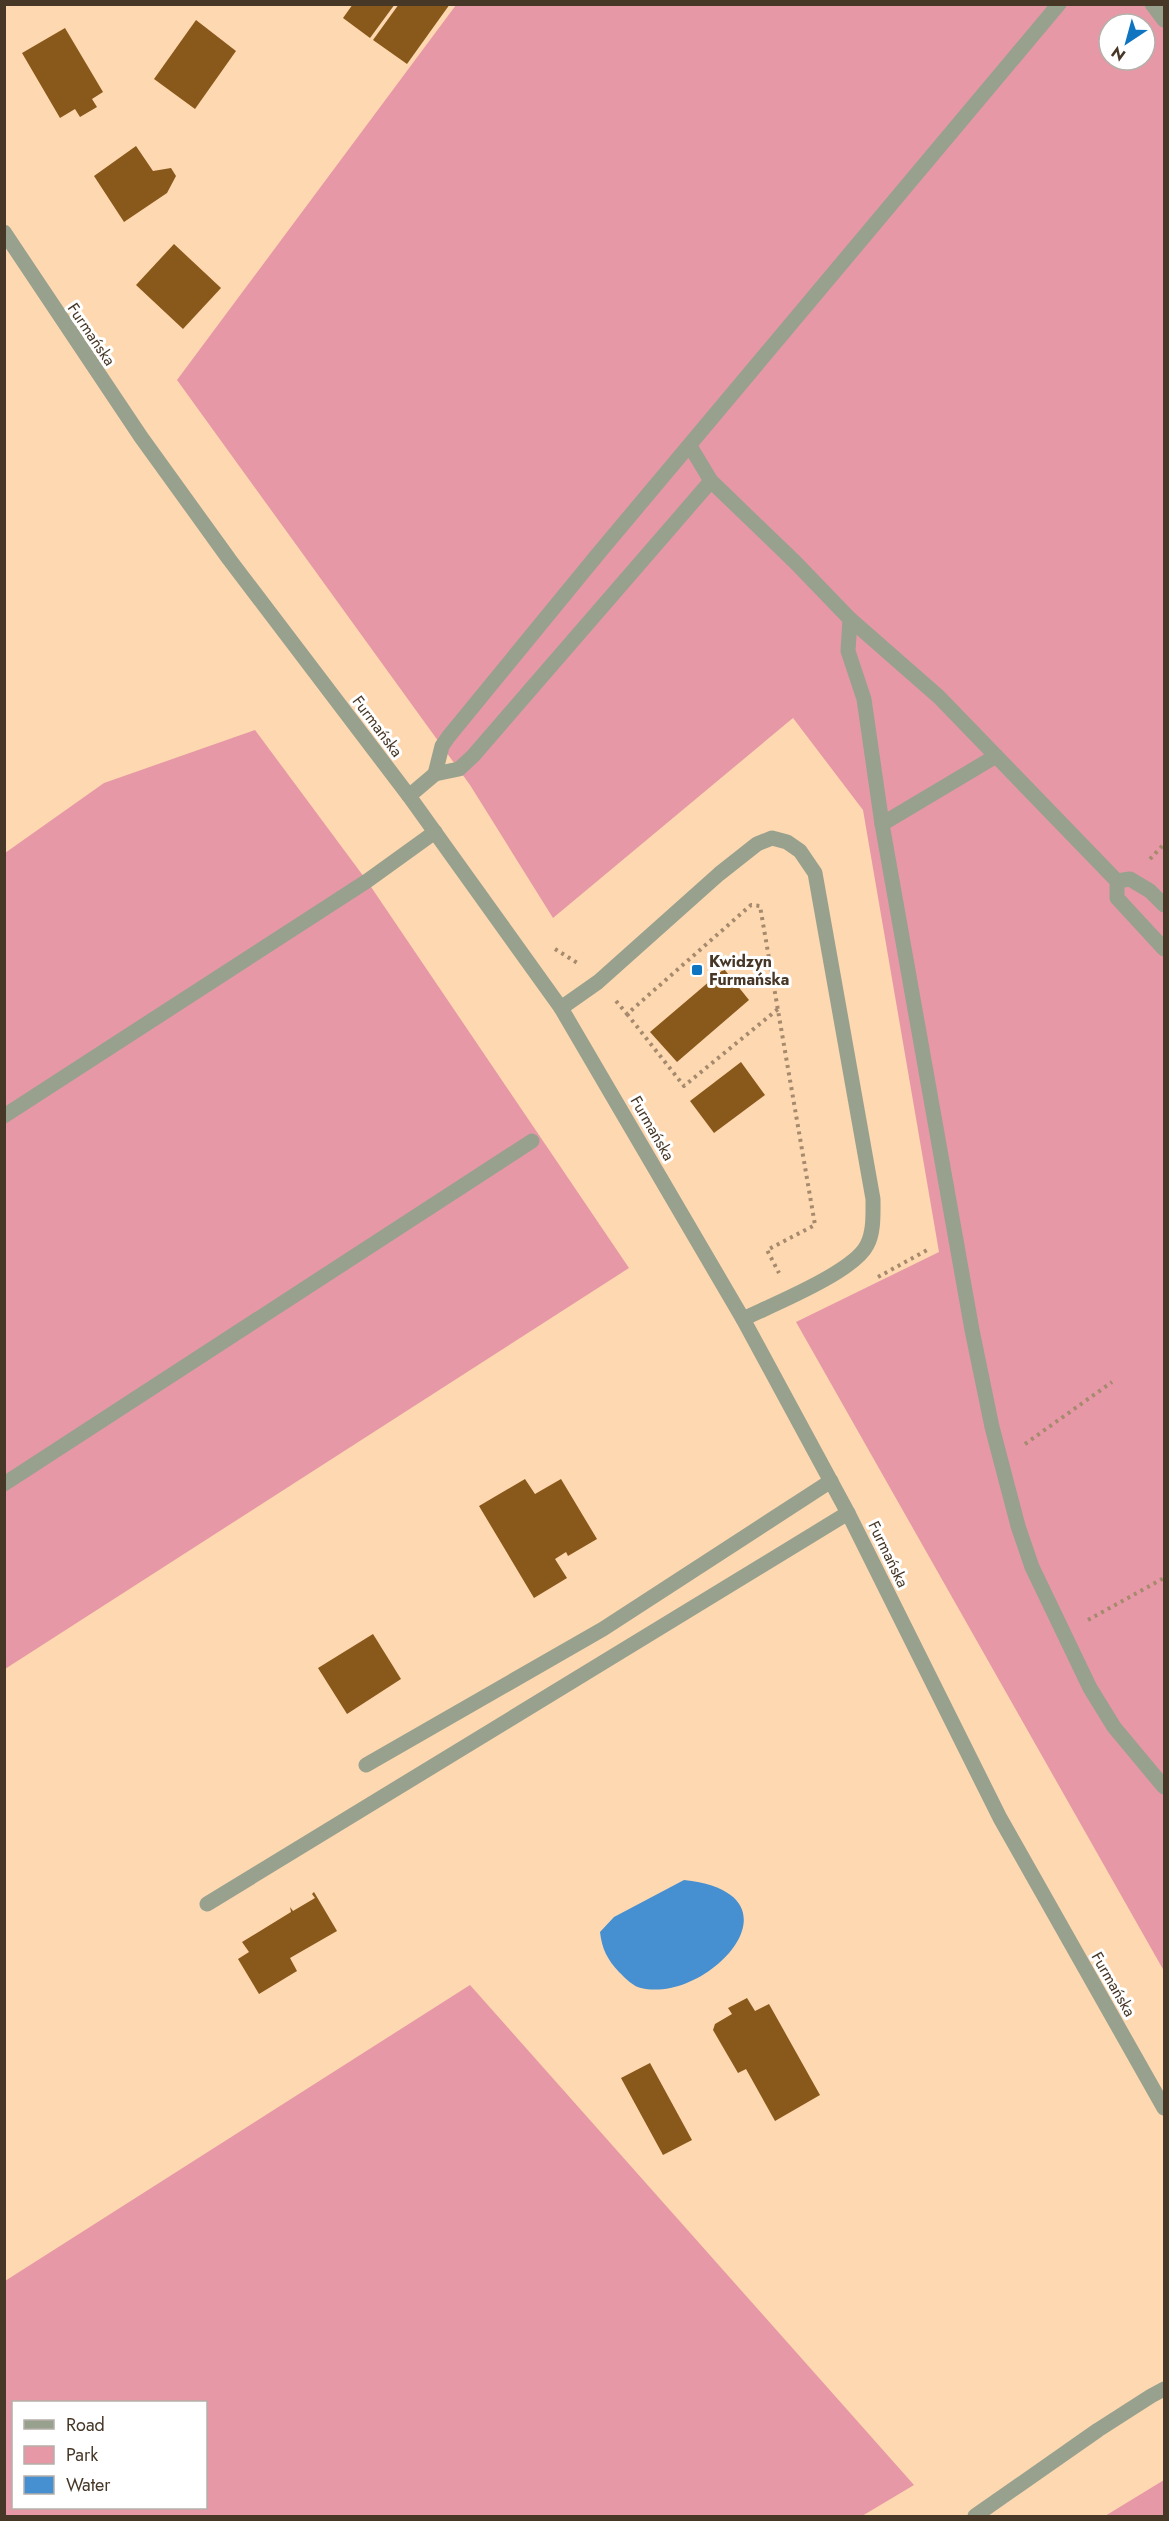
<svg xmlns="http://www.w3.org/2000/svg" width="1169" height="2521" viewBox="0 0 1169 2521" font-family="Jost,sans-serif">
	<rect width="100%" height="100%" fill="#fed8b0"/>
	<g fill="#e798a6" fill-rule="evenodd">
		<path d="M456,5H1164V1971L796,1322L939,1252L863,810L793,718L553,918L470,785L177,380ZM1109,24H1145V60H1109Z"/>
		<path d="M255,730L367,881L629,1268L5,1669V853L104,783Z"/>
		<path d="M470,1985L914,2485L862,2516H5V2281ZM14,2402H206V2508H14Z"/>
		<path d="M1164,2480V2516H1105Z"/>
	</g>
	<path fill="#468fd0" d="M684,1880C810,1894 708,2004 641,1988C634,1987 625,1978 619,1972C607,1959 602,1949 600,1932L614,1917Z"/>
	<g fill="#89591b">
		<path d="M353,4H395L370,38L343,18Z"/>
		<path d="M399,4H450L407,64L373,40Z"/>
		<path d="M196,20L236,51L195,109L154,79Z"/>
		<path d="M65,28L103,92L92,99L97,107L80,117L75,109L60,118L22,53Z"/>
		<path d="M136,146L153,171L171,168L176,176L167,193L124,222L94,176Z"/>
		<path d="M174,244L221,288L183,329L136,285Z"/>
		<path d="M724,969L749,1000L677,1062L650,1032Z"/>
		<path d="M741,1062L765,1095L714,1133L690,1101Z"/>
		<path d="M525,1479L535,1494L561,1479L597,1539L568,1556L566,1552L555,1559L567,1578L534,1598L479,1506Z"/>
		<path d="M373,1634L401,1679L347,1714L318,1668Z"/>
		<path d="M314,1892L337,1931L290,1958L297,1971L259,1994L238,1959L249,1952L242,1942L291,1912L290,1907L293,1911L315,1898L312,1894Z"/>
		<path d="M747,1998L755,2011L769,2004L820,2095L775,2121L746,2069L738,2073L713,2030L715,2024L732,2014L728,2008Z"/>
		<path d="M650,2063L692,2140L663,2155L621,2078Z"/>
	</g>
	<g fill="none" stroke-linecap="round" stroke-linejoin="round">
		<g stroke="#a58a6e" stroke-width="4" stroke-dasharray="3 4.5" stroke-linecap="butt">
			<path d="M1150,859L1164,844"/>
			<path d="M555,949L579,964"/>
			<path d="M616,1001L627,1014L751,905L760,906L815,1225L767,1250L779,1273"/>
			<path d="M627,1014L684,1086L778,1009"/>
			<path d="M878,1277L929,1249"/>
			<path d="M1025,1444L1112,1382"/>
			<path d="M1088,1620L1164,1578"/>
		</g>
		<g stroke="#98a18e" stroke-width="15">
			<path d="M1152,4L1164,20"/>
			<path d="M4,232L141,437L229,559L409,796L561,1008L743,1319L848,1513L1000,1818L1164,2108"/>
			<path d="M690,446L711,481L796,563L850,619L939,697L1117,881V898L1164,949"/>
			<path d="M850,619L848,651L864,699L882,824L972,1330L992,1427L1018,1526L1032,1567L1090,1688L1114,1727L1164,1787"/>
			<path d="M435,774L442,746L449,736L598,554L1059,4"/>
			<path d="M409,796L435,774L459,769L473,756L711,481"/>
			<path d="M882,824L996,756"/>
			<path d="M1117,881L1130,879L1150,891L1164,905"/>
			<path d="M561,1008L598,982L719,874L757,844L772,838L787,842L800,851L815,873L873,1199C873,1214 874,1232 867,1245C854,1272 772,1305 743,1319"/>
			<path d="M4,1116L367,881L435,832"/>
			<path d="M4,1484L532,1141"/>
			<path d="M366,1765L603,1629L831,1481"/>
			<path d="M207,1904L848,1513"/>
			<path d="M975,2516L1098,2430L1151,2396L1164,2389"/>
		</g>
	</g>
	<rect fill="#0f75c1" stroke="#fff" stroke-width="2" x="691" y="964" width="12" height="12" rx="3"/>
	<g text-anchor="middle" stroke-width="6" stroke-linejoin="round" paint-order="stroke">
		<g font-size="16" fill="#463727" stroke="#fff">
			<text transform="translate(92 334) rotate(56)" y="6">Furmańska</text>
			<text transform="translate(378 726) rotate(53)" y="6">Furmańska</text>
			<text transform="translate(653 1128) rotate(60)" y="6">Furmańska</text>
			<text transform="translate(889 1554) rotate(64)" y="6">Furmańska</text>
			<text transform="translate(1114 1984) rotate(60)" y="6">Furmańska</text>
		</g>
		<g font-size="16" font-weight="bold" fill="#463727" stroke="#fff" text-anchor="start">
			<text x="709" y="967">Kwidzyn<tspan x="709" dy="18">Furmańska</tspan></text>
		</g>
	</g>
	<rect width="1169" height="2521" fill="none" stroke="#463727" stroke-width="12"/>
	<rect x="12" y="2401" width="195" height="108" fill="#ffffff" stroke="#b5afa9" stroke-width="1.5"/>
	<rect x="24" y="2420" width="30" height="9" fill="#98a18e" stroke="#b5afa9" stroke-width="1.5"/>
	<text x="66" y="2431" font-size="18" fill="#463727">Road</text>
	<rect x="24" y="2446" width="30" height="18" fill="#e798a6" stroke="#b5afa9" stroke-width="1.5"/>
	<text x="66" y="2461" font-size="18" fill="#463727">Park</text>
	<rect x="24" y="2476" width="30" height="18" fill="#468fd0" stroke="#b5afa9" stroke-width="1.5"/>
	<text x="66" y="2491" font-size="18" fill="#463727">Water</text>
	<g transform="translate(1127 42) rotate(216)"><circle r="28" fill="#ffffff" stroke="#b5afa9" stroke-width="1.5"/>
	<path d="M0-4.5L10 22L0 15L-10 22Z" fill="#0f75c1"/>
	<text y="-9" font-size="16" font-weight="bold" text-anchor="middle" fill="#463727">N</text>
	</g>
</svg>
